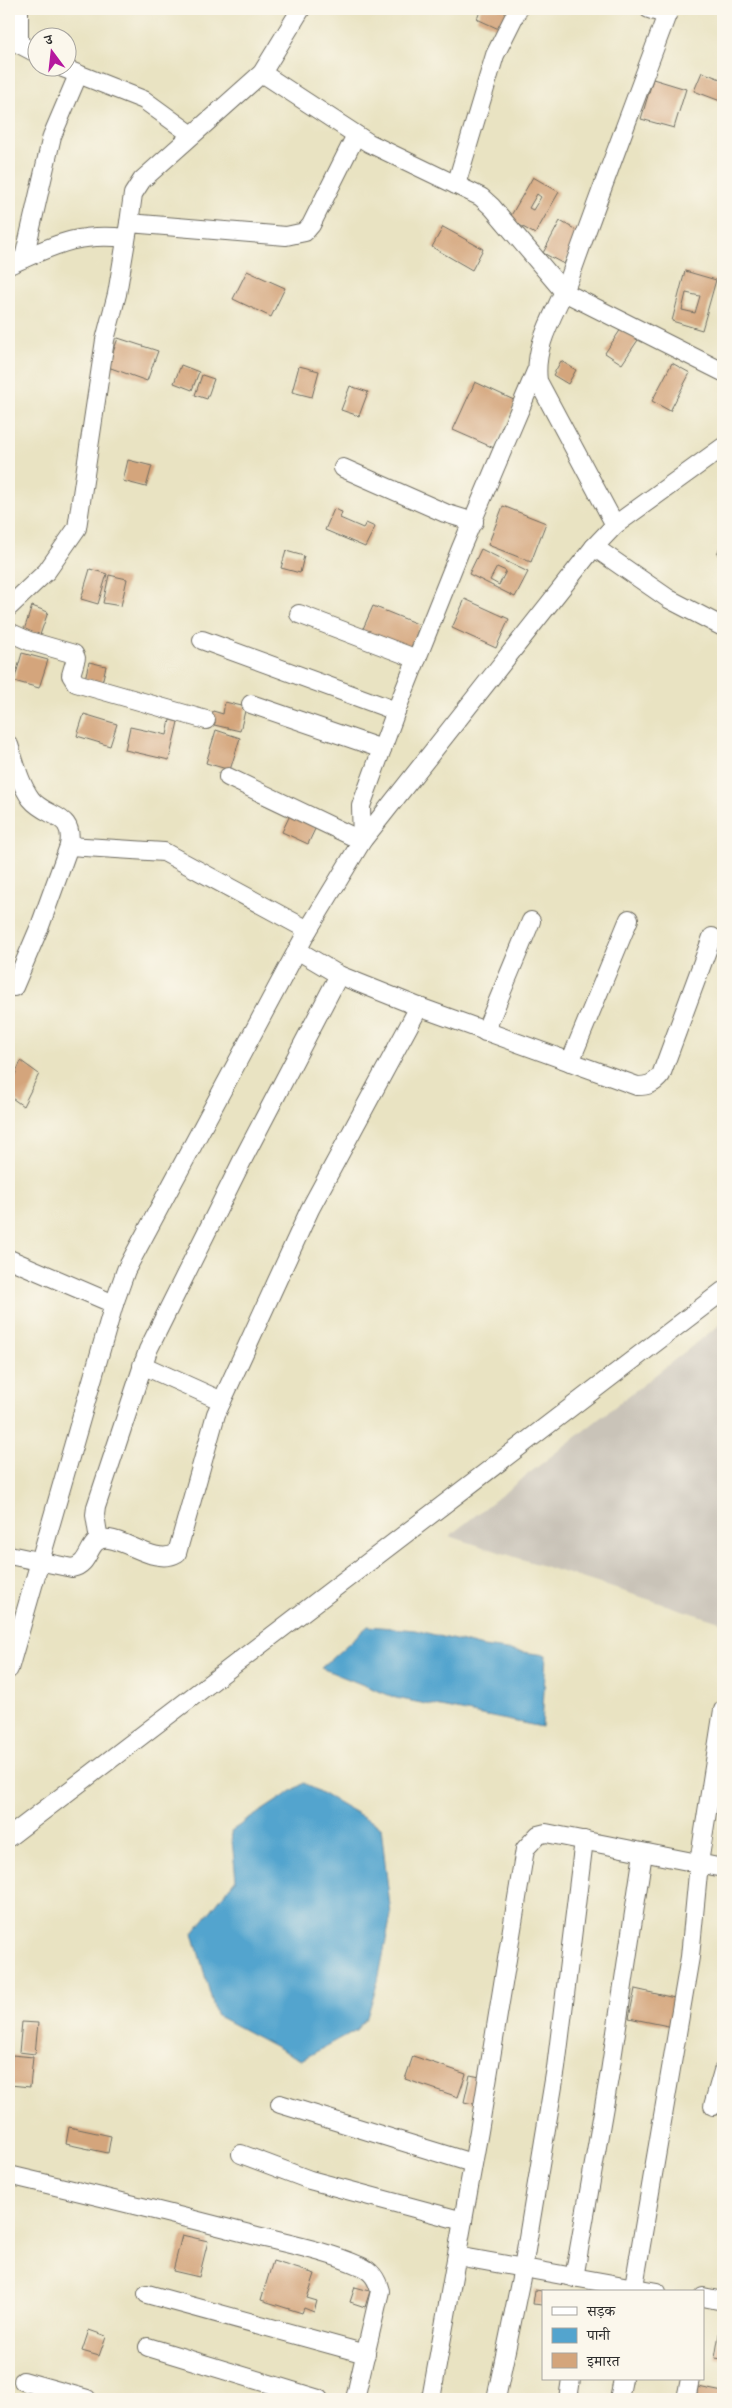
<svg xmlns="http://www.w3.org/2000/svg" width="732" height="2408" viewBox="0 0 732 2408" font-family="'IM FELL Great Primer','Noto Serif Devanagari',serif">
	<rect width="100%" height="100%" fill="#fbf7ec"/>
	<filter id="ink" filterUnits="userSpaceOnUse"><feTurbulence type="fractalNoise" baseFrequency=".02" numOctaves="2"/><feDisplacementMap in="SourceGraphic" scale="10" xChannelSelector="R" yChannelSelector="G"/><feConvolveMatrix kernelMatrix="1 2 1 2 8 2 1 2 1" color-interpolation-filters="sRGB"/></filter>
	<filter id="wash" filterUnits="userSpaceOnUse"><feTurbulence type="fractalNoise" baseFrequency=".0096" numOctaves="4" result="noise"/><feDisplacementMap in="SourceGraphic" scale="20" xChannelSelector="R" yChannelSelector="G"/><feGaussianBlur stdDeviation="1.12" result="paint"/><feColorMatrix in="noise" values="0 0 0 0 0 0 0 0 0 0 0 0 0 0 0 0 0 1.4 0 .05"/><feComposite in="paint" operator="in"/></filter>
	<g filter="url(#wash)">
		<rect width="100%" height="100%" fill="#e9e3c2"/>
		<path fill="#c9c3b8" d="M723,1322V1623L449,1536Z"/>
		<g fill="#53a4ce" stroke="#3f687c">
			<path d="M368,1626L415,1630L483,1647L546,1655L542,1727L396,1698L321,1668Z"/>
			<path d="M304,1783L381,1827L391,1915L378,1981L367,2017L356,2030L301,2060L216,2015L193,1933L236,1879L231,1831Z"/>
		</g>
		<g id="blocks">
			<g fill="#d4a57b" fill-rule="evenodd">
				<path d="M481,9H501L509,12L501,30L477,19Z"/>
				<path d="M702,72L723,80V102L694,91Z"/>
				<path d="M653,79L686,89L674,128L641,119Z"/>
				<path d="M533,177L559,192L535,234L509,219ZM537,194L541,197L533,210L529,208Z"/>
				<path d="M560,221L580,232L564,264L543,253Z"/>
				<path d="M443,227L483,249L472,270L432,247Z"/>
				<path d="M247,271L285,288L271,317L233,299Z"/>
				<path d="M685,271L716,280L702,330L672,321ZM686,293L700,296L695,313L682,310Z"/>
				<path d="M621,329L638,340L622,364L605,353Z"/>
				<path d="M118,338L158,351L147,381L108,367Z"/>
				<path d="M561,361L576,370L568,384L553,375Z"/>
				<path d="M672,363L690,373L670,411L652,401Z"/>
				<path d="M181,365L199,372L192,390L174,383Z"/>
				<path d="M299,366L319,371L312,397L292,392Z"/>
				<path d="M202,375L214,379L207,399L195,395Z"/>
				<path d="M475,382L516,401L494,448L453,430Z"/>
				<path d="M350,386L368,392L359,416L341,410Z"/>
				<path d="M128,460L152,466L146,487L123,481Z"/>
				<path d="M503,506L546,523L531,562L488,545Z"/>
				<path d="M334,509L342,512L340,518L363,528L366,523L375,527L365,547L325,530Z"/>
				<path d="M723,540V557L717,554Z"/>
				<path d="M481,549L528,572L515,597L469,574ZM497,567L506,571L499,585L490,580Z"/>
				<path d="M286,551L304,556L300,573L281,568Z"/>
				<path d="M90,569L107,574L98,604L81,599Z"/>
				<path d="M109,575L127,579L121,606L103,603Z"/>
				<path d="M465,599L509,619L496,648L452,628Z"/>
				<path d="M32,606L48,612L40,635L24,630Z"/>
				<path d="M373,606L420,625L410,650L362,631Z"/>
				<path d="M22,653L48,660L39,688L14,681Z"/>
				<path d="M89,662L106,666L102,683L85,679Z"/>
				<path d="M225,702L246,707L240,731L210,724L213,711L223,714Z"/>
				<path d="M84,714L117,724L110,746L77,736Z"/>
				<path d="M170,720L178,722L169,760L125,750L130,727L167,735Z"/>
				<path d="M216,730L240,738L230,770L206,763Z"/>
				<path d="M290,815L316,827L308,844L282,832Z"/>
				<path d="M21,1061L39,1074L23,1106L9,1096V1088Z"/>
				<path d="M9,1617L15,1618L9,1636Z"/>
				<path d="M635,1989L679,1999L673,2027L629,2018Z"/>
				<path d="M22,2022L38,2023L35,2054L19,2052Z"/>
				<path d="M12,2055L33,2057L30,2087L10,2085Z"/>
				<path d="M413,2056L466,2074L458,2097L405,2079Z"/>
				<path d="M470,2075L485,2078L479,2105L464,2102Z"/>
				<path d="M69,2127L111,2136L108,2153L66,2144Z"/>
				<path d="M182,2235L208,2241L199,2277L173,2271Z"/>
				<path d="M273,2261L315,2274L307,2298L317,2301L314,2312L304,2308L302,2313L261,2300Z"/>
				<path d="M355,2287L370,2291L365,2307L350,2302Z"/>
				<path d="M535,2290L543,2291V2305L533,2304Z"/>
				<path d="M721,2322L723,2323V2359L715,2358Z"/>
				<path d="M89,2330L106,2336L99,2356L82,2351Z"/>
				<path d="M698,2387L723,2392V2399H696Z"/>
			</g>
		</g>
	</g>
	<g filter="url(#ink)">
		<use href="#blocks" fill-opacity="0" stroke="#6e6b60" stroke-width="1"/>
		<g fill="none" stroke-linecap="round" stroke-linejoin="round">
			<defs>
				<g id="minor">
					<path d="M19,9V44L38,54"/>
					<path d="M649,9L667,15"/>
					<path d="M63,68L144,100L192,135"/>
					<path d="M262,73L369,143L481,197L492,207L564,292L723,372"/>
					<path d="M456,185L495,55L518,9"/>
					<path d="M129,223L133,194L142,180L262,73L301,9"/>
					<path d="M24,258L52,136L78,75"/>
					<path d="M9,265C53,246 77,232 126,238"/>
					<path d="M343,468L445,513L474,522"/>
					<path d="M615,525L538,381C533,343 557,311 570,277C602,187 636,98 669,9"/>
					<path d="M594,547L669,599L723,627"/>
					<path d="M9,607L47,571L77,528L105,340L117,294L129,223L286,236L305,232L311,225L356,135"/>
					<path d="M299,614L417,659"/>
					<path d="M9,632L29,641L74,654L76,658L71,675L76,683L206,720"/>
					<path d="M202,640L396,711"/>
					<path d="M251,704L382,749"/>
					<path d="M9,745C15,763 20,784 31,799C47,819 75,812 69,846L40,926L14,987"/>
					<path d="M228,777L362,841L361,806L396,711L461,548L536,371"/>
					<path d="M69,846L164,852L308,930"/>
					<path d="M297,950L339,975L419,1007L637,1086C648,1086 654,1084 661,1075L712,937"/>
					<path d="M485,1032L531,921"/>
					<path d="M570,1062L629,919"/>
					<path d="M9,1259L114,1304"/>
					<path d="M142,1365L222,1401"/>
					<path d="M99,1540L95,1515L96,1507L148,1350L244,1157L339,975"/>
					<path d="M9,1555L72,1568C93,1564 86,1536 109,1539C130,1542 157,1565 177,1553L216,1414L310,1209L419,1007"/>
					<path d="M9,1669L114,1304L126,1270L308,930L362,841L594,547L615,525L723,447"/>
					<path d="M9,1837L723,1291"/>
					<path d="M280,2104L472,2163"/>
					<path d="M713,2106L723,2071"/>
					<path d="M241,2154L310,2180L463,2221"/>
					<path d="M9,2175C90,2194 172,2214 253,2235C288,2244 327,2251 360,2266C372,2271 377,2279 380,2291L355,2399"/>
					<path d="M457,2256L657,2292"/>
					<path d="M574,2278L610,2072L643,1853"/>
					<path d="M633,2292L690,1957L699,1863L723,1710"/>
					<path d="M147,2294L366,2354"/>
					<path d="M703,2297L723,2301"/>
					<path d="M148,2347L319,2399"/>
					<path d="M23,2381L87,2399"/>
					<path d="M431,2399L479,2131L525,1849L538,1835L546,1833L723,1868"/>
					<path d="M496,2399L523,2268L556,2068L584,1840"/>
					<path d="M568,2399L571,2379"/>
					<path d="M619,2399L623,2379"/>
					<path d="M686,2399L690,2379"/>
				</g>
			</defs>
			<use href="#minor" stroke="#6e6b60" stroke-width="20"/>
			<use href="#minor" stroke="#fff" stroke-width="18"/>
		</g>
	</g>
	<rect width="732" height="2408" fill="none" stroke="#fbf7ec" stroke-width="30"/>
	<rect x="542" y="2290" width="162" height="90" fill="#fbf7ec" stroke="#a8a59f"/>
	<rect x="552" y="2307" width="25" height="8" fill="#ffffff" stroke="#a8a59f"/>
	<text x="587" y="2316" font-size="15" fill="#2b2b2b">सड़क</text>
	<rect x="552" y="2328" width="25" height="15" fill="#53a4ce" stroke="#a8a59f"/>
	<text x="587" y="2340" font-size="15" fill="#2b2b2b">पानी</text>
	<rect x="552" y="2353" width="25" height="15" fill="#d4a57b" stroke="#a8a59f"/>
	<text x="587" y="2366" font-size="15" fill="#2b2b2b">इमारत</text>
	<g transform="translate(52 52) rotate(345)"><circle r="24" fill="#fbf7ec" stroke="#a8a59f"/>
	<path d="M0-4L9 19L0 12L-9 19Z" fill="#b5179e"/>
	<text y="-8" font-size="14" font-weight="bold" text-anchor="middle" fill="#2b2b2b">उ</text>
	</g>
</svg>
